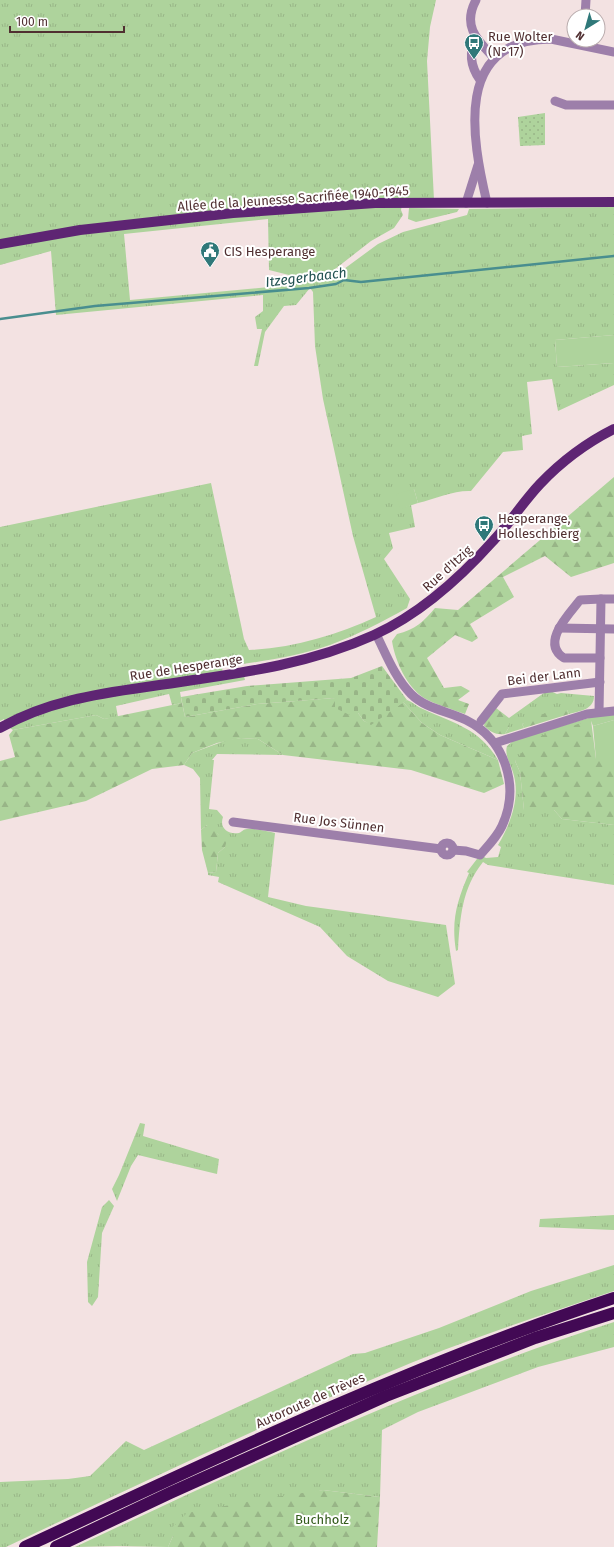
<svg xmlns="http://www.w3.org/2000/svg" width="614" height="1547" viewBox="0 0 614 1547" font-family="'Fira Sans',sans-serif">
	<defs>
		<pattern id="grass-tufts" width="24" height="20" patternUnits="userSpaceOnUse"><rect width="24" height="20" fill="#aed39c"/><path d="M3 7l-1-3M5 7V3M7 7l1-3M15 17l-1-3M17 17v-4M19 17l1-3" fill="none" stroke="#98b587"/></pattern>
		<pattern id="forest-firs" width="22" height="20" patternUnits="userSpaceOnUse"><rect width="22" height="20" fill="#aed39c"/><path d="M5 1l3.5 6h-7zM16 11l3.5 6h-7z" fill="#98b587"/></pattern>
		<pattern id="cemetery-stones" width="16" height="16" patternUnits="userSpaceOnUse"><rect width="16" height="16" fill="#aed39c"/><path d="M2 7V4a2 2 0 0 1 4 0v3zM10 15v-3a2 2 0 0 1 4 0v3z" fill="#98b587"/></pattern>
		<pattern id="park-dots" width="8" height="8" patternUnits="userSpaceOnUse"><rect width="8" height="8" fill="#aed39c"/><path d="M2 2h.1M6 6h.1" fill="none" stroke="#98b587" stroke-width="1.8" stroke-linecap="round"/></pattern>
	</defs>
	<rect width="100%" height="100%" fill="#f3e2e2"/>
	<g fill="url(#grass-tufts)">
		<path d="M0,0H436L430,27L427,61L434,200H403L401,210L403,215L394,228L371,241L330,273L315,278L293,276L269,270L268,219L124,234L130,300L269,287L294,279L310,281L329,280L378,244L403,232L467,215L469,209L614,207V335L555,340L557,367L614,363V385L558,411L552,379L527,382L532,434L522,436L523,450L503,452L471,491C455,490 435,499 418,503L414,489L400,508L411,505L415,527L389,533L393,548L384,559L410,599L407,608C382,622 357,635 330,645C295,657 258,662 222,667L223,675L244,676L245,680L180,692L182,703L172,705L169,694L116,706L118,717L104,719L96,715L13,730L5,725L4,719L0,721V527L211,483L244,639L249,650C293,648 337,635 376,617L353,536L323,399L315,346L313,292L310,288L296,305L284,306L265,332L258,366H254L262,329H257L255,317L263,311V295L56,315L51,251L0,265Z"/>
		<path d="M409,208L459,209L457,212L416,222L408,219Z"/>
		<path d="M548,690L557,694L561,693L594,696C594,710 579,711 569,714L567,710L522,724L524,728L505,734L509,727V718Z"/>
		<path d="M407,700C413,702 417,707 423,709C455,724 479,728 498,760L440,735L422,723L403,702Z"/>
		<path d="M599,715H614V720L593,726L591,721L515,761L520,772L524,810H554L562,819L614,825V885L488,865L483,862C462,888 460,918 458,950L456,951C451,920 457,901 469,873L467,872L480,855L486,858L498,857L501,847L498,845C510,825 520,799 514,776C512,766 504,756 507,746L514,740Z"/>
		<path d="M241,738L258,739L283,755L217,754L212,760H214L209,809L217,810L223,817C219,828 228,835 239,833C242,832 243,829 247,829C255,828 266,831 275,833L268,897L306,906L446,925L455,984L438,997L388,981L347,956L320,927L218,882L219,877L208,875V873L216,872L218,853L225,847L218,834L207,825L201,830L200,778L193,769L184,765L192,753L227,740Z"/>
		<path d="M140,1123L145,1124L143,1136L219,1159L217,1174L138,1155L131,1166L117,1201L112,1189L119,1175Z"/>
		<path d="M109,1200L114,1206L102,1233L98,1297L92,1306L88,1302L87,1262L102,1207Z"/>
		<path d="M614,1215V1230L539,1227L540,1219Z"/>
		<path d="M614,1265V1291C536,1317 456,1343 380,1376C254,1429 130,1488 6,1547H0V1482L68,1479L90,1476L126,1441L144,1450L353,1354L365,1353L439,1328L531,1291Z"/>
		<path d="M614,1322V1347L538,1367L418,1412L382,1430L380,1497L323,1490L173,1527V1536L168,1547L117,1546L75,1547C252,1464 427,1382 614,1322Z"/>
	</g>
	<g fill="url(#forest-firs)">
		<path d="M614,477V563L571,577L545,556L503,577L514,597L470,624L478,638L472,642L455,635L427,658L444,688L461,686L470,691L458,700L469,704L465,714C452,709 436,705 424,698C407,687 395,661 392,641L397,634C415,630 424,621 435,608L458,610Z"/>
		<path d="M335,698L358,713L364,721L371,724L403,702L422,723L440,735L498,760L504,784L484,793L411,770L283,755L258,739L241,738L217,743L192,753L184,765L152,769L86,801L0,821V761L15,757L9,735L13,730L96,715L104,719L182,703L185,717L257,704Z"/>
		<path d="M558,707L567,710L569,714L524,728L522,724Z"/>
		<path d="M496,708L509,718V727L505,734C495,735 491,732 484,726L485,720Z"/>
		<path d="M591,720L596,759H614V825L562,819L554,810H524L520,772L515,761L534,738Z"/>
		<path d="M207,825L214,826L218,834L227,840L225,847L218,853L216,872L208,873L202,850L201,830Z"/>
		<path d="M323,1490L380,1497L377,1547H168L173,1536V1527L187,1513L268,1498Z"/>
	</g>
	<path fill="url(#cemetery-stones)" d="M382,666L407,700L371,725L364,721L358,713L352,716L335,708V698L257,704L185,717L181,697L247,686L351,678Z"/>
	<path fill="url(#park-dots)" d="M545,113V145L520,146L518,117Z"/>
	<g fill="#aed39c">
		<path d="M614,335V363L557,367L555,340Z"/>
		<path d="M414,489L418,503L400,509L396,494Z"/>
		<path d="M614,720V759H596L593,726Z"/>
	</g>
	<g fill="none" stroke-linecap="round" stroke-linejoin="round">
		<path stroke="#498e8f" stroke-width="2.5" d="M0,319L95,306L309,288L336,284L344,280L361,282L614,256"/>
		<g stroke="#9d7faa" stroke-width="9">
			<path d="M476,0C462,26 477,40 494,58"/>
			<path d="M585,16L586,0"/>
			<path d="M476,38C468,53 471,67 480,80"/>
			<path d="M555,101L566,105H614"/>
			<path d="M466,203L478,165"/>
			<path d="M487,203C472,139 453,39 551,39L614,52"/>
			<path d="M559,628L614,629"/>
			<path d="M376,634C386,654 395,678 411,694C426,709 448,711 466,720C506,740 520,787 502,826C497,837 488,846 480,855L466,851L453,850"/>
			<path d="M600,658H564C540,643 569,614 580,600L601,599"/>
			<path d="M599,712L601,599H614"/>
			<path d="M481,721L502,694L600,682"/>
			<path d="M495,743L587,714L614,711"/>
			<path d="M233,822L441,849"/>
			<circle cx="447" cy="849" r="6"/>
		</g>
		<g stroke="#5e2573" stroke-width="10">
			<path d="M0,244L80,230L233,213L375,203L614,202"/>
			<path d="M0,728C45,702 96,694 146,687C224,675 301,668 374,635C420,614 459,579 493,541C510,523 523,502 540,484C562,461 586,443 614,429"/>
		</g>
		<g stroke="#420954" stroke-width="12">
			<path d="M25,1547C219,1456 411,1365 614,1298"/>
			<path d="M56,1547L170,1493L386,1396L535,1338L614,1313"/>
		</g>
	</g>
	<defs>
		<symbol id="bus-pin" viewBox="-11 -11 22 30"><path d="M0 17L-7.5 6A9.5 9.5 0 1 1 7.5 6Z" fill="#2f7879" stroke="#fff"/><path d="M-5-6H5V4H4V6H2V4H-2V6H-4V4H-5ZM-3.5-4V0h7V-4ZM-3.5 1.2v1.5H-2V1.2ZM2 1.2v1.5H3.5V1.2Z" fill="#fff"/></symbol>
		<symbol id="civic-pin" viewBox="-11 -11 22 30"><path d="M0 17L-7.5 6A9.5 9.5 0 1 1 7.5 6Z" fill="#2f7879" stroke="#fff"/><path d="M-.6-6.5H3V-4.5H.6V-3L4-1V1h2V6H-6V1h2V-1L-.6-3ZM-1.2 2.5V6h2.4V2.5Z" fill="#fff"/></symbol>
	</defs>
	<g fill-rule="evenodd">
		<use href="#bus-pin" x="463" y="32" width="22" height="30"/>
		<use href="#civic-pin" x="199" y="240" width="22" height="30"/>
		<use href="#bus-pin" x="473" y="514" width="22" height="30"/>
	</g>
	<g text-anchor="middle" stroke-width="4" stroke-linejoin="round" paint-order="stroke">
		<g font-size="13" fill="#502f31" stroke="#fff" text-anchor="start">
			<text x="488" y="41">Rue Wolter<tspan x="488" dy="15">(N°17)</tspan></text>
			<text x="224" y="256">CIS Hesperange</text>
			<text x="498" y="523">Hesperange,<tspan x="498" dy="15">Holleschbierg</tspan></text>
		</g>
		<g font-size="13" fill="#502f31" stroke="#fff">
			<text transform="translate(293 198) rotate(-4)" y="5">Allée de la Jeunesse Sacrifiée 1940-1945</text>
			<text transform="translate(447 568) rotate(-42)" y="5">Rue d'Itzig</text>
			<text transform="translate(186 667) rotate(-9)" y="5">Rue de Hesperange</text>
			<text transform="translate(544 676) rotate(-7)" y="5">Bei der Lann</text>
			<text transform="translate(339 822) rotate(7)" y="5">Rue Jos Sünnen</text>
			<text transform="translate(310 1400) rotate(-24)" y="5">Autoroute de Trèves</text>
		</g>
		<g font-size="13" fill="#335b1b" stroke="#fff">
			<text x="322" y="1524">Buchholz</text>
		</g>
		<g font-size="14" font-style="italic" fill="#225252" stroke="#fff">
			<text transform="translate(306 277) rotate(-7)" y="5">Itzegerbaach</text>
		</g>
	</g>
	<g transform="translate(586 28) rotate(217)"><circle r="19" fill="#ffffff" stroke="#b9acad"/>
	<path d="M0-3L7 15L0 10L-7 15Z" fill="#2f7879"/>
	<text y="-6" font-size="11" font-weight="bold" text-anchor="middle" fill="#502f31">N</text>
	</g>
	<path d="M10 26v6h114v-6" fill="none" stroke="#502f31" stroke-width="2"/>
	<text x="16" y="26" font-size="12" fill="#502f31" stroke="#ffffff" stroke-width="3" paint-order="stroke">100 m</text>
</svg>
